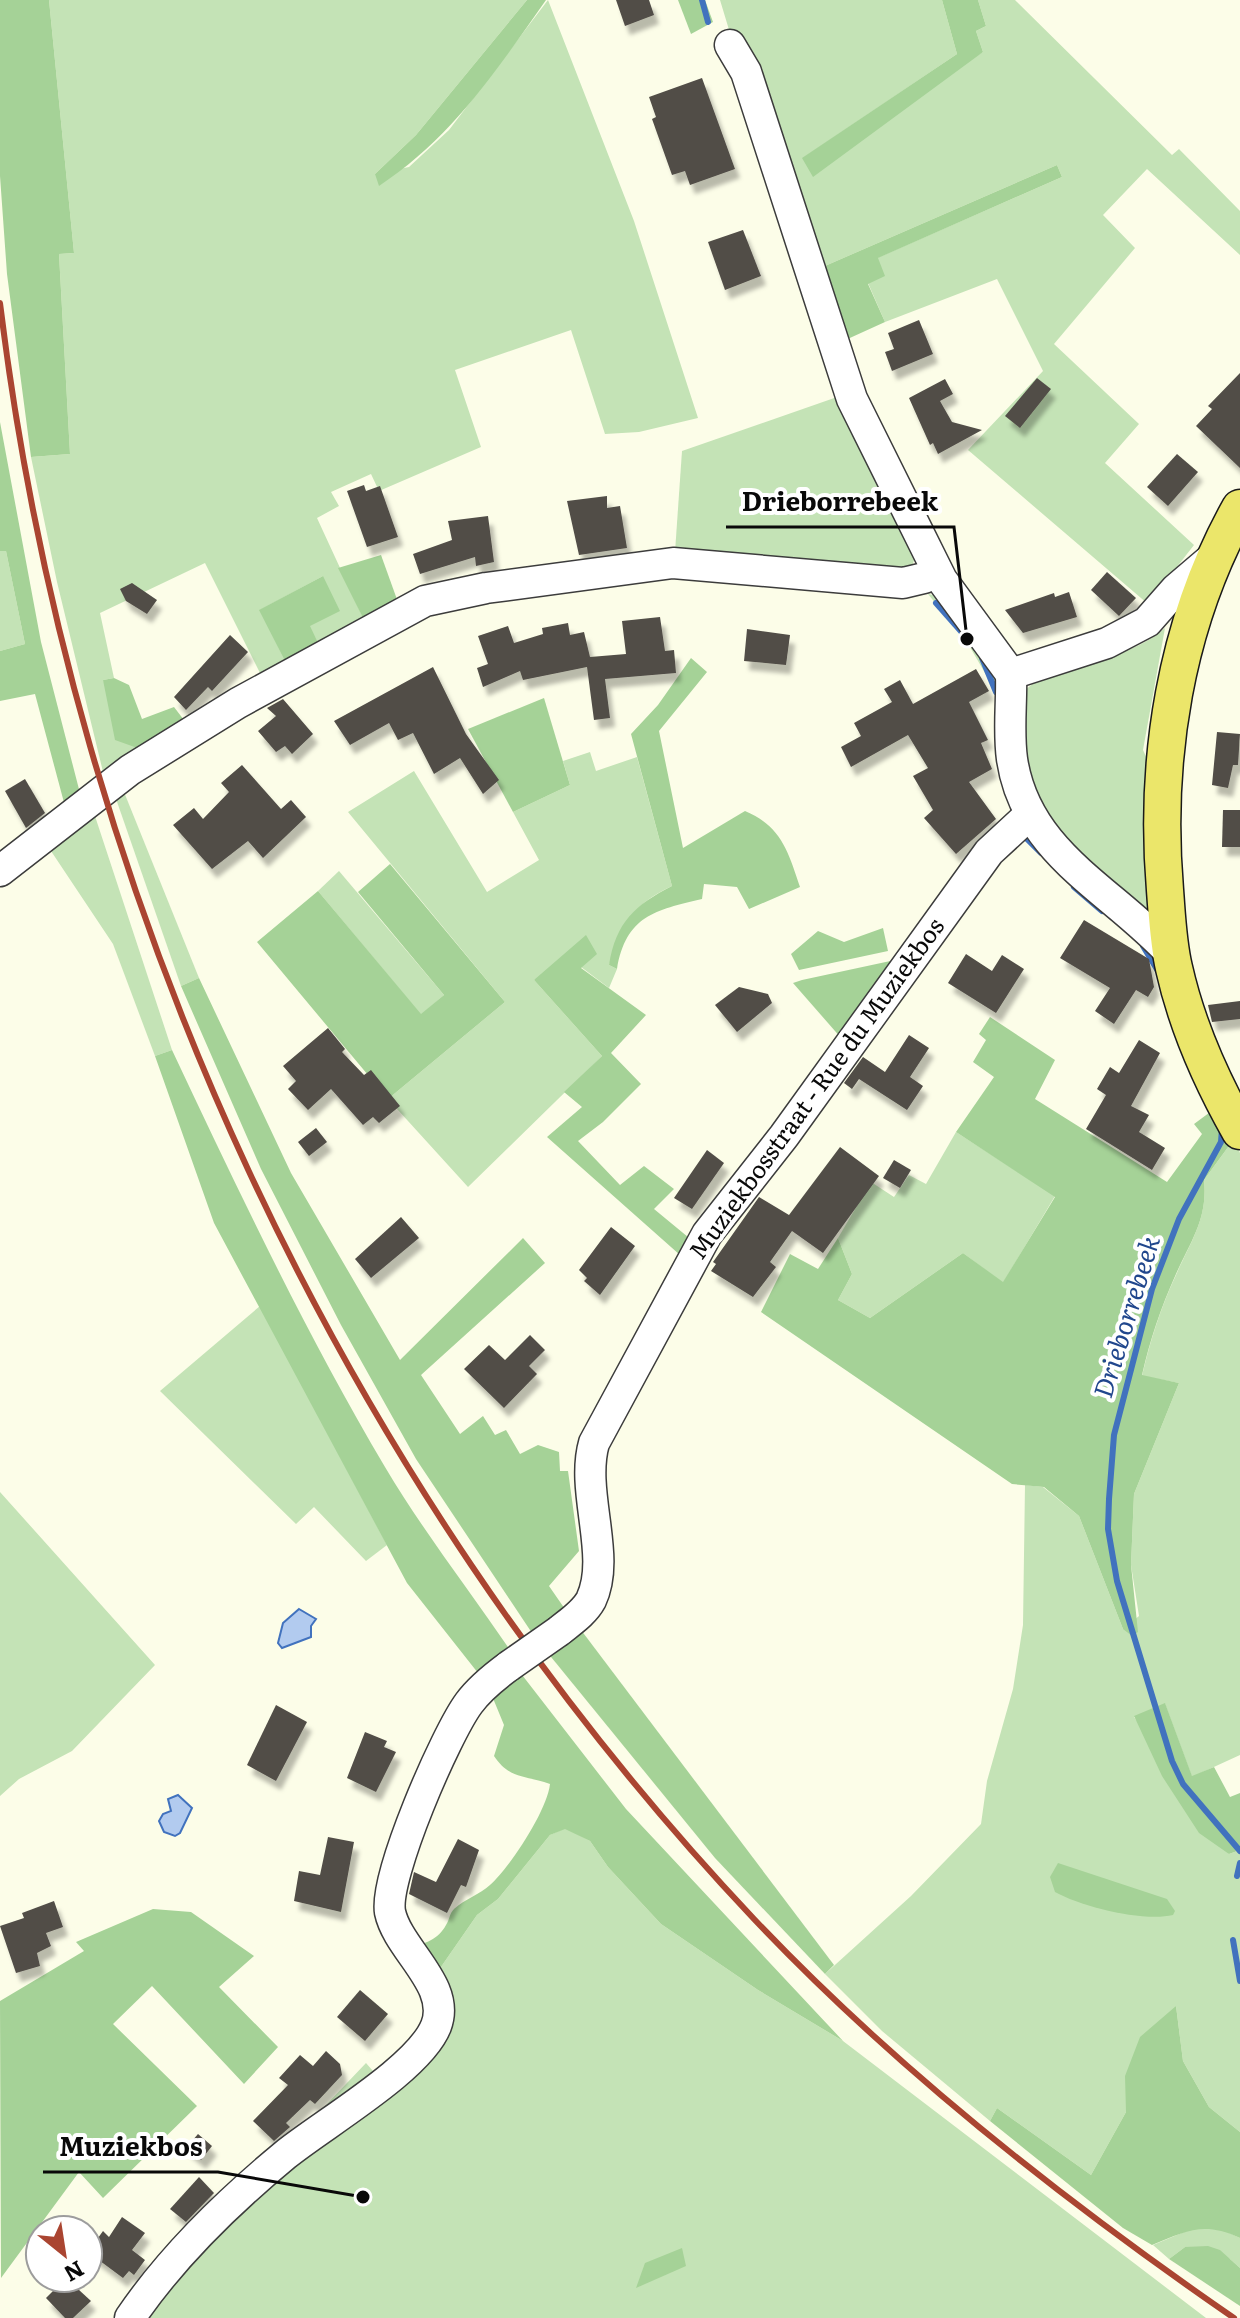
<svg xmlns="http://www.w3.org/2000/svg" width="1240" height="2318" viewBox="0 0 1240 2318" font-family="Literata,serif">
	<defs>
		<filter id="shadow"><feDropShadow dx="5" dy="9" stdDeviation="2" flood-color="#0004"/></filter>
	</defs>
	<rect width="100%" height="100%" fill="#fcfde8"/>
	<g fill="#c4e3b6">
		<path d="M49,0H527L416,135L375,174L409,167L449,130L548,0L634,221L698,418L639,432L605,434L571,330L455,370L481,447L379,491L371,474L331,492L339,506L317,518L365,622L320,647L309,626L323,576L260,610L287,665L263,679L205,563L100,613L114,678L103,680L143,750L104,776L57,582L31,457L70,454L59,254L74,253Z"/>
		<path d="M720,0H942L957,54L803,158L983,52L976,31L986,26L978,0H1015L1172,155L1179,149L1240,211V255L1147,169L1103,215L1135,248L1054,344L1139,424L1105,463L1194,545L1148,604L968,450L1043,371L997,279L885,322L868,283L877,258L1062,177L1057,165L818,269L744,40L733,43Z"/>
		<path d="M840,396L917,552L912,566L904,573L675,552L682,451Z"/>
		<path d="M0,551H6L25,644L0,651Z"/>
		<path d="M928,594L938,596L1000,681L996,692L967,642Z"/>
		<path d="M1165,628L1143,750L1149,763V910L1140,915L1074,859L1025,776L1024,691C1066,653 1121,667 1165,628Z"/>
		<path d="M590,752L596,771L637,757L672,886C629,906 626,924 609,965L617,969L609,988L581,967L534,980L602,1056L468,1187L388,1099L505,1002L348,812L414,771L487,892L539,860L513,812L570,785L563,761Z"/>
		<path d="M124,792L199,978L181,986L115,796Z"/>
		<path d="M93,810L172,1050L155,1056L113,944L47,845Z"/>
		<path d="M339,871L444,995L421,1015L318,891Z"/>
		<path d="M956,1132L1055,1196L1003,1283L963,1253L870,1318L838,1300L852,1274L838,1238L871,1182L894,1197L909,1175L926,1184Z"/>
		<path d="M1234,1139L1240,1153V1755L1192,1777L1165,1704L1134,1717L1229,1854L1240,1850V2132L1209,2107L1183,2061L1176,2006L1127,2102L1126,2112L1091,2175L997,2108L990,2121L882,2031L825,1974L911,1896L981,1824L987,1781L1013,1689L1023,1625L1025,1485L1043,1487L1079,1516L1123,1629L1139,1616L1131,1565L1134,1494L1179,1383L1142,1376C1150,1341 1161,1307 1176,1275C1191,1241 1208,1218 1204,1180Z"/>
		<path d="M260,1306L387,1545L366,1561L314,1507L296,1524L160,1391Z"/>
		<path d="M0,1492L155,1665L72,1751L19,1779L0,1796Z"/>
		<path d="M565,1828L590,1841L608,1867L661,1924L758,1990L843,2041L1206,2318H117L248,2166L269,2165L366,2063L386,2086L441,2044L434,1977L477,1915L498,1899L550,1835Z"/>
		<path d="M1196,2227L1223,2230L1240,2238V2268L1230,2259L1185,2247L1169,2259L1153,2245Z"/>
	</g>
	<g fill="#a5d297">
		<path d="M0,0H49L74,253L59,254L70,454L31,457L7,274L0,176Z"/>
		<path d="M527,0H546C497,70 451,139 379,186L375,174L416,135Z"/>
		<path d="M678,0H705L713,22L691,34Z"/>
		<path d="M942,0H978L986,26L976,31L983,52L813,177L802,158L957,54Z"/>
		<path d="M1057,165L1062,177L878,258L885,276L868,284L885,322L841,342L818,269Z"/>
		<path d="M0,422L41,642L81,797L66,810L35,694L0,701V651L25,644L6,551H0Z"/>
		<path d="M381,555L399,605L365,622L338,568Z"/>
		<path d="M323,576L340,611L310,626L320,647L287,665L259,610Z"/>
		<path d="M691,658L707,672L659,731L683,848L745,811C781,826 788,851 800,887L749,909L737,887L704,884L702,899C655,910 626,916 617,969L609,965C616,922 635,905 672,886L631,734L658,705Z"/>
		<path d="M114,678L129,685L142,719L174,707L187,724L143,750L115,740L103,680Z"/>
		<path d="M544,698L570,785L513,812L468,729Z"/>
		<path d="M390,864L505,1002L388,1099L257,942L318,891L421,1014L444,995L358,892Z"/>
		<path d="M883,928L888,951L799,970L791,954L818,931L844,942Z"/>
		<path d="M586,935L597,954L581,968L646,1015L611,1053L641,1084L603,1122L578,1141L620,1185L644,1166L674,1189L654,1209L694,1242L680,1255L547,1137L582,1107L564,1092L602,1056L534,980Z"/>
		<path d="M895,960L842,1039L793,983L802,980Z"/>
		<path d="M199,978L291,1173L400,1360L523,1238L545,1263L421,1375L460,1434L483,1416L495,1435L506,1430L520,1454L538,1445L559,1452L560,1471H568L579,1551L549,1586L567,1612L536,1639L416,1459L341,1325L261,1169L181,986Z"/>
		<path d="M990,1017L1055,1060L1035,1099L1167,1182L1202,1134L1194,1124L1217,1107L1234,1139L1204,1180C1208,1218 1191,1241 1176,1274C1161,1307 1150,1340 1142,1375L1179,1383L1134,1494L1131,1565L1138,1632L1132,1636L1123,1629L1079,1516L1044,1487L1012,1484L761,1312L790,1254L818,1269L838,1238L852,1274L838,1300L870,1318L963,1253L1003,1282L1055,1197L956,1132L994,1077L973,1062L986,1040L979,1034Z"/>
		<path d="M172,1050C239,1192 305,1332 385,1467C423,1531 470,1591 512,1653L478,1673L407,1583L214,1223L155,1056Z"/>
		<path d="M581,1630L834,1965L825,1974L715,1858L547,1652Z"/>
		<path d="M519,1671L626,1809L843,2041L758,1990L661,1924L608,1867L590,1841L565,1829L550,1835L498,1899L477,1915L434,1977L410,1948C425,1943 438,1940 446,1925C450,1919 449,1914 454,1909C465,1899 480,1894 490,1885C510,1867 547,1811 550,1784C526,1775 510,1780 494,1756L504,1725L490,1691Z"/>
		<path d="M1165,1703L1192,1776L1214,1767L1230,1797L1240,1793V1850L1229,1854L1199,1833L1162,1776L1134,1716Z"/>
		<path d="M1058,1863L1167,1899L1175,1911L1173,1915C1143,1922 1082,1907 1055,1892L1050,1877Z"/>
		<path d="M153,1909L191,1912L254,1956L219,1987L278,2047L244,2084L152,1986L113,2024L197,2106L103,2198L79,2172L1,2278L0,2001L84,1951L76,1942Z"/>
		<path d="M1176,2006L1183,2061L1209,2107L1240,2132V2238C1203,2221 1187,2231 1152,2245L1123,2228L990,2121L997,2108L1091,2175L1126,2112L1125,2076L1140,2037Z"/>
		<path d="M1208,2246L1220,2250L1240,2268V2306L1169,2259L1185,2247Z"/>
		<path d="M682,2248L686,2266L636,2288L645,2263Z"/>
	</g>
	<g fill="#b2cbef" stroke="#4172be" stroke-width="2">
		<path d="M299,1609L316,1619L311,1626V1637L282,1648L278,1643L283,1623Z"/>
		<path d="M178,1795L192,1808L180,1833L175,1836L164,1832L159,1821L163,1814L171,1811L168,1799Z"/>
	</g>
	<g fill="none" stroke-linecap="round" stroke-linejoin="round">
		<g stroke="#4172be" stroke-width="6">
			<path d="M702,0L708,22"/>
			<path d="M936,603L966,637"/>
			<path d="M982,658L996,692"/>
			<path d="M1028,840L1041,853"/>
			<path d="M1074,887L1102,911"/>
			<path d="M1143,946L1158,971"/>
			<path d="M1222,1129L1221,1142L1179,1219L1152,1289L1114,1435L1109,1499L1108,1529L1117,1581L1172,1761L1183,1784L1240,1851"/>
			<path d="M1237,1876L1240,1863"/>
			<path d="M1233,1940L1240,1981"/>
		</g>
	</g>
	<g fill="#514d47" filter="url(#shadow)">
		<path d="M616,0H649L654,15L625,26Z"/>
		<path d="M702,78L735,169L690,185L685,171L672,175L652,119L656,117L649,97Z"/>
		<path d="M743,230L761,276L725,290L708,242Z"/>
		<path d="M919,320L933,354L892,371L885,352L894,349L888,333Z"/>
		<path d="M1240,373V468L1196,426L1212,409L1208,406Z"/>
		<path d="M1037,378L1051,389L1020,428L1005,416Z"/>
		<path d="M945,379L953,394L940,401L952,422L982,430L938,454L933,443L930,445L909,398Z"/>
		<path d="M1177,454L1198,472L1168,506L1147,487Z"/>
		<path d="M364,485L366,491L380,486L398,537L367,547L347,491Z"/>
		<path d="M607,496V508L620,506L627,548L579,555L567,501Z"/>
		<path d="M488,516L494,562L476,566L475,557L420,574L413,554L452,540L448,521Z"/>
		<path d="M1107,572L1136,598L1119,616L1091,590Z"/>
		<path d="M132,583L157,600L147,614L126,601L120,589Z"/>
		<path d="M1069,592L1077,617L1023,633L1005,610L1054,593L1055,597Z"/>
		<path d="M660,617L665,651L674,650L676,673L605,679L610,718L594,720L587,667L523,680L520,671L483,687L477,668L488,664L478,636L508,626L514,643L543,634L542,628L568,623L570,635L584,632L590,657L626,654L622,621Z"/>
		<path d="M747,629L790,635L786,665L744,661Z"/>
		<path d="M230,635L248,652L212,691L208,687L186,710L174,697Z"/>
		<path d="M433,667L466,734L499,780L483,794L460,758L434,774L413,733L398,740L389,723L350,745L334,721Z"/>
		<path d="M976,669L989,691L969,702L988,740L981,743L992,769L969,782L996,819L956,854L924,818L933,810L913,776L928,768L908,735L851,767L841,747L861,736L854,723L892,702L884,689L900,680L913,704Z"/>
		<path d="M283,699L313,734L292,754L285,746L276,752L258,731L276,716L267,708Z"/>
		<path d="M1217,732L1240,734L1238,765H1233L1228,788L1212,785Z"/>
		<path d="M242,765L281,809L291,800L306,817L263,858L248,841L212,869L173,825L194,808L203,819L229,792L221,783Z"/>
		<path d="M25,779L45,813L26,828L5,791Z"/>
		<path d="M1223,810H1240V847H1222Z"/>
		<path d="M1084,920L1149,959L1154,987L1148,997L1136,990L1114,1024L1095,1011L1110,988L1060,958Z"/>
		<path d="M966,954L992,971L1002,955L1024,969L996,1013L948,983Z"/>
		<path d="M739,987L768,994L772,1003L737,1032L715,1005Z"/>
		<path d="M1240,1001V1019L1212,1022L1208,1005Z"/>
		<path d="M328,1028L345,1049L342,1052L364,1075L371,1070L400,1106L379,1123L373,1117L363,1125L331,1089L308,1110L288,1089L296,1081L283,1066Z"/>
		<path d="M909,1035L929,1048L910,1077L923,1086L907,1110L859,1079L852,1089L844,1083L863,1057L885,1072Z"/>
		<path d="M1139,1040L1160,1053L1131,1106L1149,1115L1139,1132L1165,1148L1152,1170L1086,1129L1106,1095L1097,1089L1110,1067L1119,1073Z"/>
		<path d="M316,1128L327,1142L309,1156L298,1142Z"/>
		<path d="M840,1147L879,1176L823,1253L792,1231L770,1262L776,1267L753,1297L711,1271L716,1264L713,1262L759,1197L789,1215Z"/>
		<path d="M707,1150L724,1163L692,1209L674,1198Z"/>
		<path d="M894,1160L911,1170L900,1188L883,1178Z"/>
		<path d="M401,1217L419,1238L371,1278L355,1259Z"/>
		<path d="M611,1227L635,1246L600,1295L584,1281L587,1278L579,1270Z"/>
		<path d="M530,1335L545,1350L529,1366L537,1374L504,1408L464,1369L489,1345L505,1360Z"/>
		<path d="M276,1705L307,1722L276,1781L247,1765Z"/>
		<path d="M365,1732L387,1741L384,1747L396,1752L376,1792L347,1778Z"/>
		<path d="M328,1837L354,1842L341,1912L294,1901L299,1871L320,1875Z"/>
		<path d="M458,1839L479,1850L466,1887L461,1885L447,1913L409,1894L414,1872L436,1882Z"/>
		<path d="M54,1901L63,1927L46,1933L51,1946L37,1953L40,1966L16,1973L0,1926L24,1918L22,1913Z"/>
		<path d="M360,1990L388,2014L365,2041L337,2017Z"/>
		<path d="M326,2051L340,2064L342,2075L315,2104L310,2100L286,2123L290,2127L274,2141L253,2121L288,2085L279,2078L300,2055L313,2066Z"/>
		<path d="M198,2134L212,2146L201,2160L186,2148Z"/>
		<path d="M199,2177L214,2193L186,2222L170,2209Z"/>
		<path d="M122,2217L145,2233L132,2250L145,2260L134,2275L129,2271L123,2278L88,2252L103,2231L109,2237Z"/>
		<path d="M66,2278L91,2301L73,2318H65L46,2298Z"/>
	</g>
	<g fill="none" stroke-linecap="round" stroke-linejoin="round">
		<defs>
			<g id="minor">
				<path d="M730,45L746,72L852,399L942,580L1011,674"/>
				<path d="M1011,674C1012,703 1008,730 1012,759C1026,854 1113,890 1171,954"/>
				<path d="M1011,674L1107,643L1147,622L1176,589L1217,554"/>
				<path d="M0,871L130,770L238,703L425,601L486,588L673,563L903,583L924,578L936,570"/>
				<path d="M559,1631C570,1622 584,1613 591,1600C612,1556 580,1492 594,1443L707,1234L784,1136L989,852L1029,815"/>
				<path d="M130,2318C172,2256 227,2203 285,2155C323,2124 419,2069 436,2026C452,1985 398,1950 390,1912C384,1876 446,1734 469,1703C480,1688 494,1677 509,1666"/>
			</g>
			<path id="major" d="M1240,508C1175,624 1154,760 1165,890C1167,916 1168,943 1174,968C1187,1026 1211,1080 1240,1131"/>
		</defs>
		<use href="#minor" stroke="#3c3c3c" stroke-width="33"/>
		<use href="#major" stroke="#1a1a1a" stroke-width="39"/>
		<use href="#minor" stroke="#fff" stroke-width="30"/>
		<use href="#major" stroke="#ebe66a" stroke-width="36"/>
		<path stroke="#aa4531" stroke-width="6" d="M0,303C73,903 339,1479 754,1919C897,2070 1064,2201 1234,2318"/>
		<defs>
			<path id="minor-bridge" d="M509,1666L559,1631"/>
		</defs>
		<use href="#minor-bridge" stroke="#3c3c3c" stroke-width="33" stroke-linecap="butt"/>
		<use href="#minor-bridge" stroke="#fff" stroke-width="30"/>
	</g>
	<g text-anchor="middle" stroke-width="8" stroke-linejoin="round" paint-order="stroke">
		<g font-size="24" fill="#090909" stroke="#fff">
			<text transform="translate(817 1089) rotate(-54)" y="8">Muziekbosstraat - Rue du Muziekbos</text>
		</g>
		<g font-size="26" font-style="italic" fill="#21478d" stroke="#fff">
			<text transform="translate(1127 1317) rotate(-73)" y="9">Drieborrebeek</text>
		</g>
	</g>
	<path fill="none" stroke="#090909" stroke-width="3" d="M967 639L954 527H726M363 2197L218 2172H43"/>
	<g fill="#090909" stroke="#fff" stroke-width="3">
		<circle cx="967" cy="639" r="8"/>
		<circle cx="363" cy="2197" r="8"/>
	</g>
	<g font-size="26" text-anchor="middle" font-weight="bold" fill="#090909" stroke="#fff" stroke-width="8" stroke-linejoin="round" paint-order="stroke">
		<text x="840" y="511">Drieborrebeek</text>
		<text x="131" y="2156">Muziekbos</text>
	</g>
	<g transform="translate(64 2254) rotate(150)"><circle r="38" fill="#ffffff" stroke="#9d9d9d" stroke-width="2"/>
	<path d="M0-6L14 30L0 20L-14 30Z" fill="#aa4531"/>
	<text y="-12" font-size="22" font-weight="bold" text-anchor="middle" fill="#090909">N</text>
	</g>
</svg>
